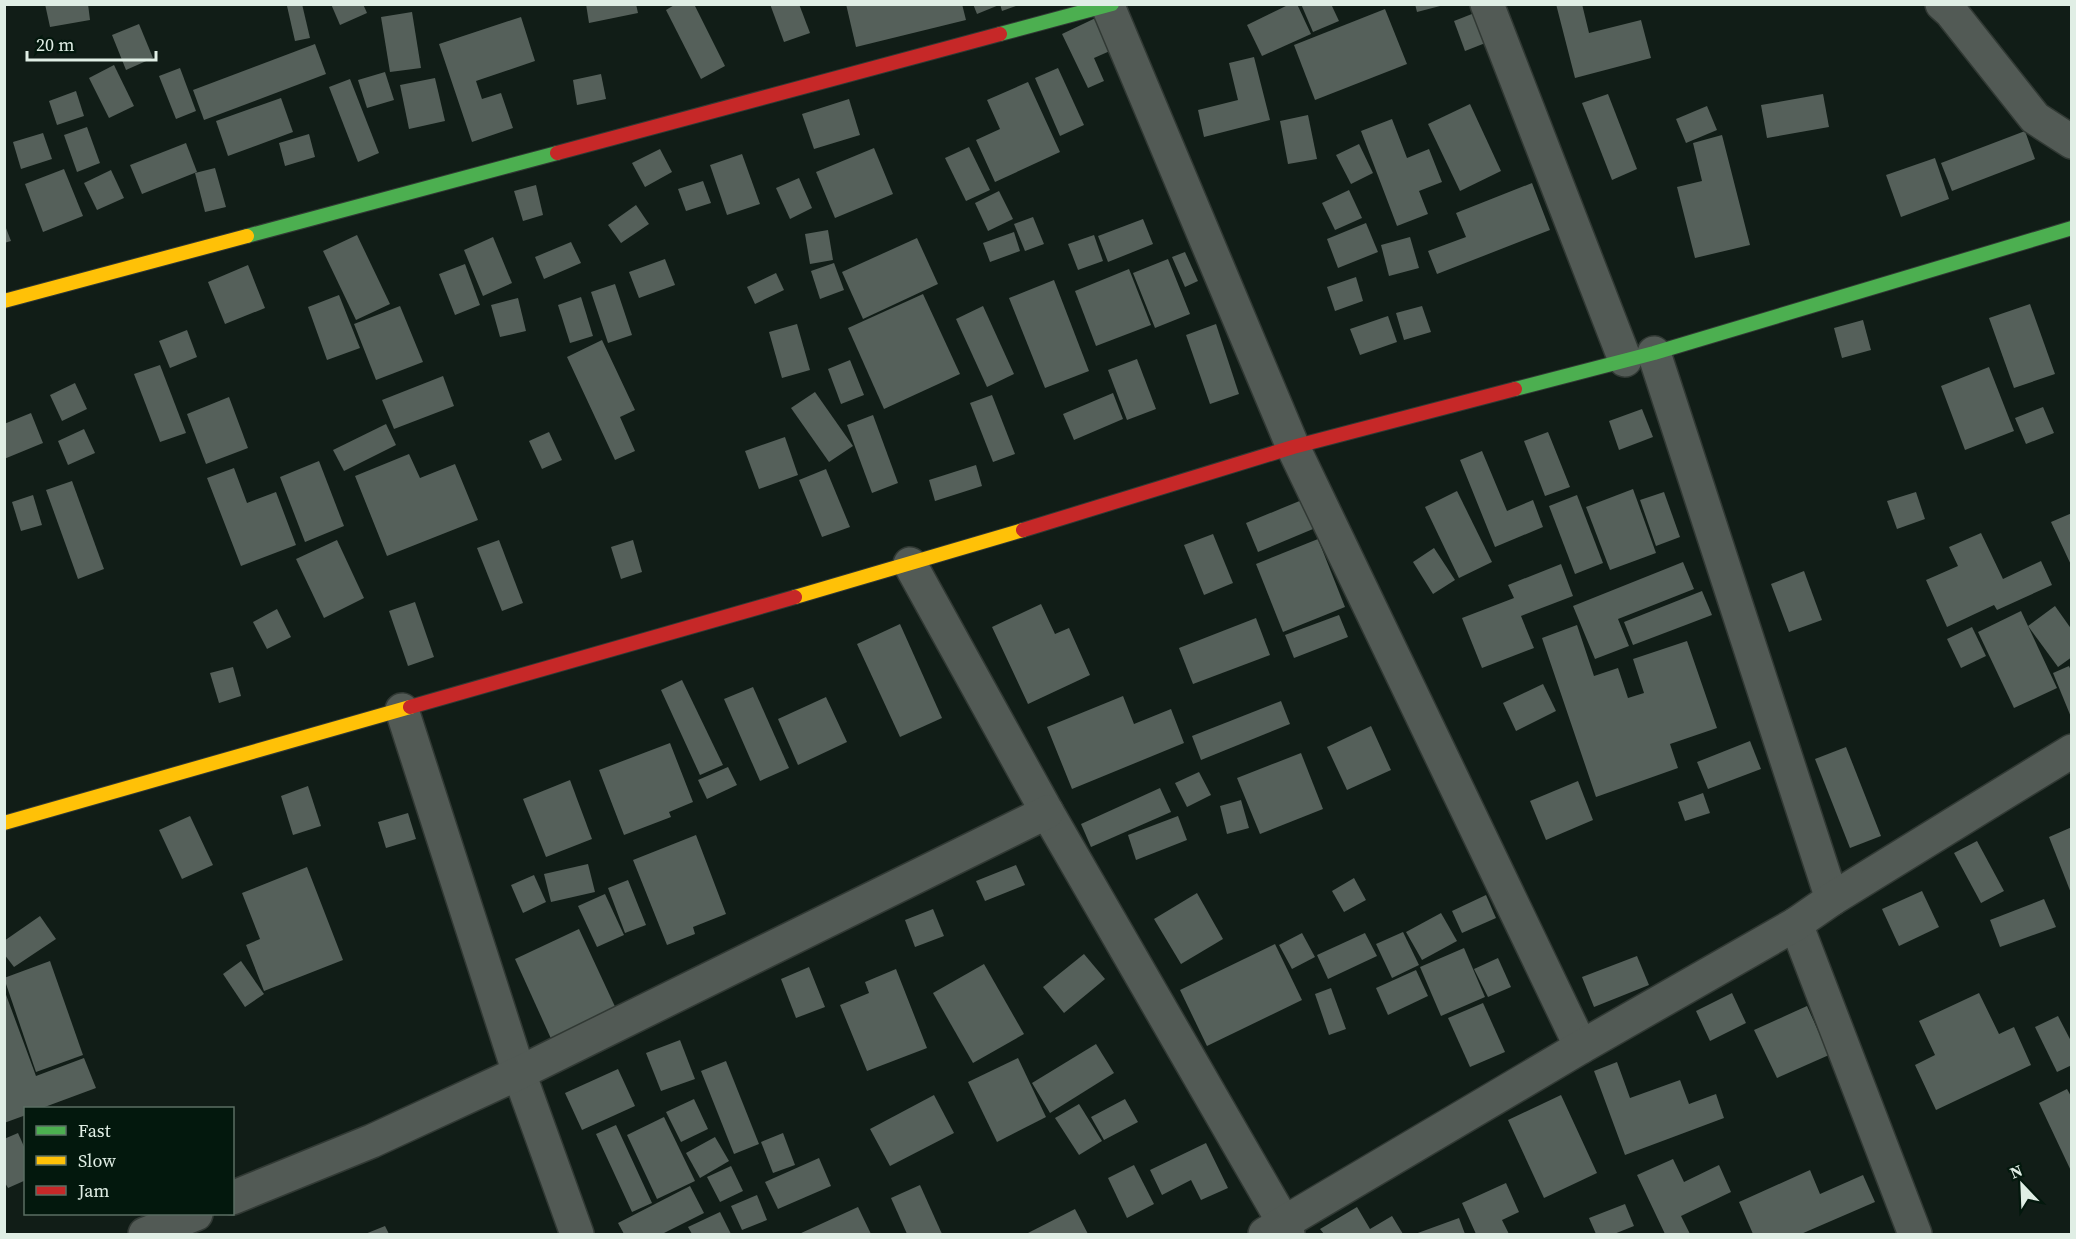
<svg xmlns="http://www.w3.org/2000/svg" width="2076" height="1239" viewBox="0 0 2076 1239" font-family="'Source Serif 4',serif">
	<rect width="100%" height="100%" fill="#111d17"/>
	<g fill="#55605a">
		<path d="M45,4H88L90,20L50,27Z"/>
		<path d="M294,4H302L310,38L295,41L287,6Z"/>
		<path d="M331,4H363L367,13L340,25Z"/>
		<path d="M586,4H636L638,13L589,23Z"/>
		<path d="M676,4H694L725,66L701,79L666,10Z"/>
		<path d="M770,4H799L810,33L784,42Z"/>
		<path d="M846,4H962L966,20L856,47Z"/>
		<path d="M973,4H999V5L977,14Z"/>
		<path d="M1000,4H1019V5L1002,11Z"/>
		<path d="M1290,4H1297L1311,34L1262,56L1247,25Z"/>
		<path d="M1301,4H1331L1339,21L1313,32Z"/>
		<path d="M1415,4H1444V5L1417,12Z"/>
		<path d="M1556,4H1582L1589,33L1641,20L1651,58L1575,78Z"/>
		<path d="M1385,9L1407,64L1315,100L1294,45Z"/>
		<path d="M412,12L421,68L390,72L381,17Z"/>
		<path d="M1477,12L1488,42L1465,51L1454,21Z"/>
		<path d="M1104,14L1119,47L1094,58L1104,81L1088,88L1062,34Z"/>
		<path d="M521,17L535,61L476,81L482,99L501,93L513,128L472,142L439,44Z"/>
		<path d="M139,24L153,58L126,70L112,35Z"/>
		<path d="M315,44L326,74L204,120L193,90Z"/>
		<path d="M1254,57L1270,120L1204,137L1198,110L1238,100L1229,63Z"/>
		<path d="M114,65L134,106L109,118L89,78Z"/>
		<path d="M180,68L196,111L176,119L159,76Z"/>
		<path d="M1058,68L1084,125L1060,136L1035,78Z"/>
		<path d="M385,72L394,100L367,108L358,80Z"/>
		<path d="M601,74L606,99L577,105L573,80Z"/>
		<path d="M435,78L445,121L409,129L400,85Z"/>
		<path d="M350,79L379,153L358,162L329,87Z"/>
		<path d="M1028,82L1060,152L995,182L976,140L1000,129L987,100Z"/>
		<path d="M76,91L84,116L57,125L49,101Z"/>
		<path d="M1608,94L1637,169L1612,180L1582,103Z"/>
		<path d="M1823,94L1829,127L1767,138L1761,105Z"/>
		<path d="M281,98L293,132L228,156L216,121Z"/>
		<path d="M849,99L860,135L814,149L802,114Z"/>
		<path d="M1470,104L1501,171L1460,191L1428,124Z"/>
		<path d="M1707,106L1717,130L1686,143L1676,119Z"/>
		<path d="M1308,115L1317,159L1288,164L1280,121Z"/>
		<path d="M1392,119L1407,158L1429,149L1442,182L1419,191L1428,214L1397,226L1361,131Z"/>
		<path d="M87,127L100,163L77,172L64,135Z"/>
		<path d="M2025,131L2035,159L1952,191L1941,163Z"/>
		<path d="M43,133L52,159L21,169L13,142Z"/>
		<path d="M309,134L315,157L285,166L279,143Z"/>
		<path d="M1722,135L1750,245L1695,258L1677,187L1702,181L1693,143Z"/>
		<path d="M186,143L197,172L142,194L130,165Z"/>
		<path d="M1359,144L1373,173L1351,184L1336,155Z"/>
		<path d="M969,147L990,190L966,201L945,158Z"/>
		<path d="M874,148L893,194L835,218L816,172Z"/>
		<path d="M660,149L672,172L645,187L632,163Z"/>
		<path d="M742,154L760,204L727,215L710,165Z"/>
		<path d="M1935,158L1949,199L1901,217L1886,175Z"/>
		<path d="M215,168L226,207L205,212L195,173Z"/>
		<path d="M64,169L83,216L43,232L25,184Z"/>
		<path d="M111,170L124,198L97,210L84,183Z"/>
		<path d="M799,178L812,208L790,219L776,188Z"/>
		<path d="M703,181L711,203L686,211L678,189Z"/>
		<path d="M1532,183L1550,230L1437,274L1428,251L1466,237L1456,213Z"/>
		<path d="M536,185L543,215L523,221L514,191Z"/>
		<path d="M1349,190L1362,218L1335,230L1322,203Z"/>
		<path d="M999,191L1013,219L988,231L975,203Z"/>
		<path d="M636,205L649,224L621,243L608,225Z"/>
		<path d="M1033,217L1044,244L1025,251L1014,224Z"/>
		<path d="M1143,219L1153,244L1108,262L1098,236Z"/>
		<path d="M4,223L11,241L4,243Z"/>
		<path d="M1366,223L1378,252L1338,268L1327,239Z"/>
		<path d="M828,230L833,260L810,264L805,234Z"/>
		<path d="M1014,232L1020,251L990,262L983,243Z"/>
		<path d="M357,235L390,304L356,320L323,251Z"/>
		<path d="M1094,235L1103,261L1078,270L1068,244Z"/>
		<path d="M493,237L512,283L483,296L464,250Z"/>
		<path d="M1410,237L1419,268L1389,276L1381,245Z"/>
		<path d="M917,238L938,284L863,319L842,272Z"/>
		<path d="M571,242L581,263L544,279L535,257Z"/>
		<path d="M1185,252L1198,281L1185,287L1172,257Z"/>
		<path d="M665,259L675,285L639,298L629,272Z"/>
		<path d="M1168,259L1190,314L1155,328L1133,273Z"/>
		<path d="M834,263L844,290L820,299L811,271Z"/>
		<path d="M465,264L480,305L455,315L439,274Z"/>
		<path d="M248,265L265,308L225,324L208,282Z"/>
		<path d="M1129,269L1151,325L1096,346L1075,291Z"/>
		<path d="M776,273L784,290L755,304L747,287Z"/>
		<path d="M1356,277L1363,301L1335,311L1327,287Z"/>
		<path d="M1054,280L1089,371L1045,388L1009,298Z"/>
		<path d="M615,284L632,335L608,343L591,292Z"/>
		<path d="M923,294L960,374L884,409L848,328Z"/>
		<path d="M339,295L360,348L327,360L308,307Z"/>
		<path d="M581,297L593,336L570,343L558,305Z"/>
		<path d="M518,298L526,331L500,337L491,305Z"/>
		<path d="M2030,304L2055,374L2014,388L1989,318Z"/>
		<path d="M400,306L423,362L376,380L354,324Z"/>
		<path d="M983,306L1014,374L987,387L956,319Z"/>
		<path d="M1422,306L1431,332L1404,340L1396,313Z"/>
		<path d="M1388,316L1397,342L1360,355L1350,329Z"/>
		<path d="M1863,320L1871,350L1842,358L1834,328Z"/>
		<path d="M797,324L810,370L782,378L769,332Z"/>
		<path d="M1216,324L1239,394L1210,404L1186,335Z"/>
		<path d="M187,330L197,357L170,368L159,341Z"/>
		<path d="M602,340L635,410L620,417L635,451L615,460L567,357Z"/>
		<path d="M1137,359L1156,409L1127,420L1108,370Z"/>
		<path d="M850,360L864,395L841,404L828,369Z"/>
		<path d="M160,365L186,433L160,442L134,374Z"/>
		<path d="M1989,367L2014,431L1965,450L1941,386Z"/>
		<path d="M443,376L454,406L394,429L382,400Z"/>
		<path d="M75,383L87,409L62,421L50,395Z"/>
		<path d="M815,392L853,446L829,462L791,408Z"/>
		<path d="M1113,393L1123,419L1074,440L1063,414Z"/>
		<path d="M992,395L1015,454L993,462L970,403Z"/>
		<path d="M229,397L248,448L206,464L187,414Z"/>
		<path d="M2043,407L2054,433L2026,444L2015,418Z"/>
		<path d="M1642,409L1653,437L1619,450L1609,421Z"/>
		<path d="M31,413L43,443L4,459V424Z"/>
		<path d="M873,415L898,483L872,493L847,425Z"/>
		<path d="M386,424L396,445L344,471L333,450Z"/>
		<path d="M84,429L95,453L68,465L58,441Z"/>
		<path d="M549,432L562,460L542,469L529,441Z"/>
		<path d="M1548,432L1570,487L1545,496L1524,441Z"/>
		<path d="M785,437L798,475L759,489L745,451Z"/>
		<path d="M1482,451L1507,511L1533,500L1543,527L1495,547L1460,460Z"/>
		<path d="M409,454L420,478L455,464L478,520L387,556L355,476Z"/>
		<path d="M319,461L344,526L305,542L280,477Z"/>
		<path d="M976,465L982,486L935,501L929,480Z"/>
		<path d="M234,468L247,503L276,492L296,545L241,566L207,478Z"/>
		<path d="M826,469L850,527L822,537L799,480Z"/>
		<path d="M72,481L104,569L78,579L46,490Z"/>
		<path d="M1633,489L1656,553L1610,570L1586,507Z"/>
		<path d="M1457,491L1492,562L1459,578L1425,507Z"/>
		<path d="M1664,492L1680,537L1656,546L1640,500Z"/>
		<path d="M1916,492L1925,519L1897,529L1887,501Z"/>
		<path d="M33,495L42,525L21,531L12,502Z"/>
		<path d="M1577,495L1603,563L1575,574L1549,506Z"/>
		<path d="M1302,500L1313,529L1258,552L1246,523Z"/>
		<path d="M2072,513V567L2051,522Z"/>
		<path d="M1981,533L2003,579L2041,561L2052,585L1997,610L1994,605L1947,627L1926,580L1958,566L1949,547Z"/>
		<path d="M1213,534L1233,583L1204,595L1184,545Z"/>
		<path d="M1318,539L1345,607L1283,632L1256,564Z"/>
		<path d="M337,540L364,598L324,618L296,559Z"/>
		<path d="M499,540L523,603L502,611L477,548Z"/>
		<path d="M633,540L642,572L621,579L611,547Z"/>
		<path d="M1434,548L1455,580L1433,594L1413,562Z"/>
		<path d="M1683,562L1694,589L1618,619L1629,646L1595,659L1573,606Z"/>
		<path d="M1561,564L1573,596L1521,616L1534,648L1482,668L1462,618L1514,598L1508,585Z"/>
		<path d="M1804,571L1822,620L1789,632L1771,584Z"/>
		<path d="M1702,591L1712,615L1633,645L1624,622Z"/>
		<path d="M415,602L434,657L408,666L389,611Z"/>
		<path d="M1041,604L1055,634L1069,628L1090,675L1028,704L992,627Z"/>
		<path d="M2055,606L2072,630V657L2058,667L2028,626Z"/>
		<path d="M277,609L291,637L267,649L253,622Z"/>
		<path d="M2021,611L2057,688L2014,708L1978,632Z"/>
		<path d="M1339,615L1348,637L1294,658L1285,635Z"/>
		<path d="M1256,618L1270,655L1193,684L1179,648Z"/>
		<path d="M900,624L942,718L900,737L857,644Z"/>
		<path d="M1577,625L1594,676L1618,668L1628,698L1644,693L1633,659L1687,641L1717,728L1670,744L1678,768L1596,797L1542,638Z"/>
		<path d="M1972,627L1986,656L1961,668L1947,639Z"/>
		<path d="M2069,666L2072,673L2071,717L2053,673Z"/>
		<path d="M233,667L241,696L219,703L210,673Z"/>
		<path d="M682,680L723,765L700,775L661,690Z"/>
		<path d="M1543,684L1556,711L1516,731L1503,703Z"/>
		<path d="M753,687L789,768L760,781L724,699Z"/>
		<path d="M1123,696L1134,724L1171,709L1184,743L1072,789L1047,727Z"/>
		<path d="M826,697L847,742L798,765L778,719Z"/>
		<path d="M1281,701L1290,724L1201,760L1192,736Z"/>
		<path d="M1371,726L1391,770L1347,790L1327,747Z"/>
		<path d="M1750,741L1761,769L1708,789L1697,762Z"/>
		<path d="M670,743L693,802L669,812L671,817L624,835L599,770Z"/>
		<path d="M1846,747L1881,836L1850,848L1815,759Z"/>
		<path d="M1301,753L1323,809L1260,834L1237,778Z"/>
		<path d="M728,767L737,785L707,799L698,780Z"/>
		<path d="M1199,772L1211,795L1187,807L1175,783Z"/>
		<path d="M570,780L592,839L546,857L523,799Z"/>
		<path d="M1578,781L1593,820L1546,840L1530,801Z"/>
		<path d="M308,786L321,826L293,835L281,796Z"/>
		<path d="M1160,788L1171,812L1091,847L1081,824Z"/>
		<path d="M1703,793L1710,813L1685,821L1678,802Z"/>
		<path d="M1241,800L1249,828L1227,834L1220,806Z"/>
		<path d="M408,813L416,839L386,848L378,822Z"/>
		<path d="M190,816L213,865L182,879L159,830Z"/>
		<path d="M1178,816L1187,840L1136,860L1128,835Z"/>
		<path d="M2072,827V893H2071L2049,837Z"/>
		<path d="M696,835L726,914L693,927L695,934L667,945L633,860Z"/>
		<path d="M1977,841L2004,891L1981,903L1954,853Z"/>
		<path d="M588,864L595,892L551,902L544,874Z"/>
		<path d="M1016,865L1025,885L985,901L976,881Z"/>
		<path d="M307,867L343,960L264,991L246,945L260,939L242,893Z"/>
		<path d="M534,875L546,902L523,913L511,885Z"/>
		<path d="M1354,878L1366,900L1344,912L1332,891Z"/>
		<path d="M628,880L646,925L625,933L608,888Z"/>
		<path d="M1922,891L1939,927L1899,946L1882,909Z"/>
		<path d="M1197,893L1223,939L1181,964L1154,919Z"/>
		<path d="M605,894L624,935L597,947L578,906Z"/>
		<path d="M1486,895L1496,918L1462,933L1452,911Z"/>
		<path d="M2044,899L2056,927L2000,947L1990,920Z"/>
		<path d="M933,909L944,936L915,947L905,920Z"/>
		<path d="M1441,913L1457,941L1422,960L1406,932Z"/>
		<path d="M40,916L56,939L14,967L4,954V941Z"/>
		<path d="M579,929L618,1013L553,1043L515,959Z"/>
		<path d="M1403,932L1419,965L1392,978L1376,944Z"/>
		<path d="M1302,933L1315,957L1292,969L1279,945Z"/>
		<path d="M1365,933L1377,956L1328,979L1317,955Z"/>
		<path d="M1275,944L1302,1000L1207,1046L1180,990Z"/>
		<path d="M1464,948L1485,997L1441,1016L1420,967Z"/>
		<path d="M1084,954L1105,979L1064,1013L1043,987Z"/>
		<path d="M1637,956L1649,985L1594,1007L1582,977Z"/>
		<path d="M1498,958L1511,987L1488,997L1474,969Z"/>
		<path d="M50,961L83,1055L36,1072L4,978Z"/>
		<path d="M241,961L264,994L245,1007L223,974Z"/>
		<path d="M984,964L1024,1034L973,1063L933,993Z"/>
		<path d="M809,967L825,1007L796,1018L781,979Z"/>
		<path d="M896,969L927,1048L867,1071L840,1005L869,993L865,982Z"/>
		<path d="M1416,970L1428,996L1388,1015L1376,988Z"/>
		<path d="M1331,988L1346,1029L1329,1035L1315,994Z"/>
		<path d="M5,992L36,1076L84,1058L96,1088L42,1108H26V1115L4,1123Z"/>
		<path d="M1732,993L1746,1023L1710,1041L1696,1011Z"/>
		<path d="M1979,993L1999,1034L2014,1027L2031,1065L1936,1110L1915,1065L1935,1055L1919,1021Z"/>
		<path d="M1483,1003L1505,1052L1470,1067L1448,1018Z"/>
		<path d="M1807,1006L1829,1055L1777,1078L1754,1030Z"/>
		<path d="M2058,1016L2072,1043V1065L2057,1072L2035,1027Z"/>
		<path d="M680,1040L695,1079L661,1091L646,1053Z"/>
		<path d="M1096,1044L1114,1073L1050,1113L1032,1083Z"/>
		<path d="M1018,1058L1046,1117L997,1142L968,1082Z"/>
		<path d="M726,1061L759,1144L734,1154L701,1071Z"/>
		<path d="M1617,1062L1630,1098L1680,1080L1689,1104L1716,1094L1724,1118L1625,1155L1594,1071Z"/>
		<path d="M618,1069L635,1106L582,1130L565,1093Z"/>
		<path d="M2067,1089L2072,1098V1173L2039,1103Z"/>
		<path d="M934,1095L954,1133L890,1166L870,1129Z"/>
		<path d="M1561,1095L1597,1173L1544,1198L1508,1120Z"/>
		<path d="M694,1099L708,1129L681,1142L666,1112Z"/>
		<path d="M1125,1099L1138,1122L1104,1140L1091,1117Z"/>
		<path d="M1079,1104L1102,1141L1079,1155L1055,1118Z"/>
		<path d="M664,1117L695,1181L657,1199L627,1135Z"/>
		<path d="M616,1125L652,1203L632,1212L596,1134Z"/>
		<path d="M18,1133L26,1151V1180L8,1188L4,1181V1139Z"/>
		<path d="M783,1133L795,1165L773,1173L761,1142Z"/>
		<path d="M715,1137L729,1161L700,1178L686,1153Z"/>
		<path d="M1206,1143L1228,1188L1201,1200L1191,1180L1162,1195L1150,1170Z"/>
		<path d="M819,1158L831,1186L778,1209L765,1182Z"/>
		<path d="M1673,1159L1684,1182L1719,1165L1731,1192L1681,1216L1690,1234H1665L1637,1175Z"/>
		<path d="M1134,1165L1154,1204L1127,1218L1108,1178Z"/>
		<path d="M731,1166L743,1191L720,1202L707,1177Z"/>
		<path d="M1810,1170L1820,1194L1863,1175L1875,1202L1801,1234H1753L1739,1202Z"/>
		<path d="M1506,1183L1519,1212L1502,1220L1509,1234H1476L1462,1203Z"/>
		<path d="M920,1185L942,1234H907L891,1198Z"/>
		<path d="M690,1186L704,1213L662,1234H624L618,1223Z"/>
		<path d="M757,1195L767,1220L742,1230L731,1206Z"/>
		<path d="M1625,1204L1634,1226L1614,1234H1596L1589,1218Z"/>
		<path d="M858,1207L871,1234H799Z"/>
		<path d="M1357,1207L1370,1229L1392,1216L1403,1234H1324L1320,1229Z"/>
		<path d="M1075,1209L1088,1234H1026Z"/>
		<path d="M720,1212L731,1234H692L688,1227Z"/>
		<path d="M1459,1218L1465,1234H1415Z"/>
		<path d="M385,1226L389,1234H365Z"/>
	</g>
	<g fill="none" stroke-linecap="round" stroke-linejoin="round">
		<defs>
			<g id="street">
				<path d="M1487,4L1625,360"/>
				<path d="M1942,4L1951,12L2035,118L2072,142"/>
				<path d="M1108,6L1293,447L1581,1047"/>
				<path d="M1654,353L1832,899"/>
				<path d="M910,564L1047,812L1284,1223L1288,1234"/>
				<path d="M402,710L519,1073L577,1234"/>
				<path d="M1796,924L1915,1234"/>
				<path d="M232,1198L372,1141L519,1073L1047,812"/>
				<path d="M145,1234L196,1214"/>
				<path d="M1265,1234L1581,1047L1796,924L1832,899L2072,751"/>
			</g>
			<g id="fast">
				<path d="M1000,34L1112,4"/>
				<path d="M247,236L557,153"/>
				<path d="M1515,389L1654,353L2072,228"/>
			</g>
			<g id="slow">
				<path d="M4,301L247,236"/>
				<path d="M795,597L1023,530"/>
				<path d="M4,823L410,707"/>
			</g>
			<g id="jam">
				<path d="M557,153L1000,34"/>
				<path d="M1023,530L1293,447L1515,389"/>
				<path d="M410,707L795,597"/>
			</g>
		</defs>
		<use href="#street" stroke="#313934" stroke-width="36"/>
		<use href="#fast" stroke="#313934" stroke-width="16"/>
		<use href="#slow" stroke="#313934" stroke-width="16"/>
		<use href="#jam" stroke="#313934" stroke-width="16"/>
		<use href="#street" stroke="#525a55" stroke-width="33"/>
		<use href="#fast" stroke="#4caf50" stroke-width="14"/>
		<use href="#slow" stroke="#ffc107" stroke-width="14"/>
		<use href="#jam" stroke="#c62828" stroke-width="14"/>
	</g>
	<rect width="2076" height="1239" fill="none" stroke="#e0eee5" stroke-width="12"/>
	<rect x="24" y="1107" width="210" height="108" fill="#03180d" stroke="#5b6e63" stroke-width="1.5"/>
	<rect x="36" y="1126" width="30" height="9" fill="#4caf50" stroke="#5b6e63" stroke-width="1.5"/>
	<text x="78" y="1137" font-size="18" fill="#e0eee5">Fast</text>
	<rect x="36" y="1156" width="30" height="9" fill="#ffc107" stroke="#5b6e63" stroke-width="1.5"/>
	<text x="78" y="1167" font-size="18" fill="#e0eee5">Slow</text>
	<rect x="36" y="1186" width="30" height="9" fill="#c62828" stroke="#5b6e63" stroke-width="1.5"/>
	<text x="78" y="1197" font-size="18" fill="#e0eee5">Jam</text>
	<g transform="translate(2022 1185) rotate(337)" stroke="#03180d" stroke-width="4.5" paint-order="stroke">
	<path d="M0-4.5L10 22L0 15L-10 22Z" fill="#e0eee5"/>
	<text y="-9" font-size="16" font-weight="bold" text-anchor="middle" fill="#e0eee5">N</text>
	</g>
	<path d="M27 51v9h129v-9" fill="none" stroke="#e0eee5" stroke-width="3"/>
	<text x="36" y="51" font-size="18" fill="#e0eee5" stroke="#03180d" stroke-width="4.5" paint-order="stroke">20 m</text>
</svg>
